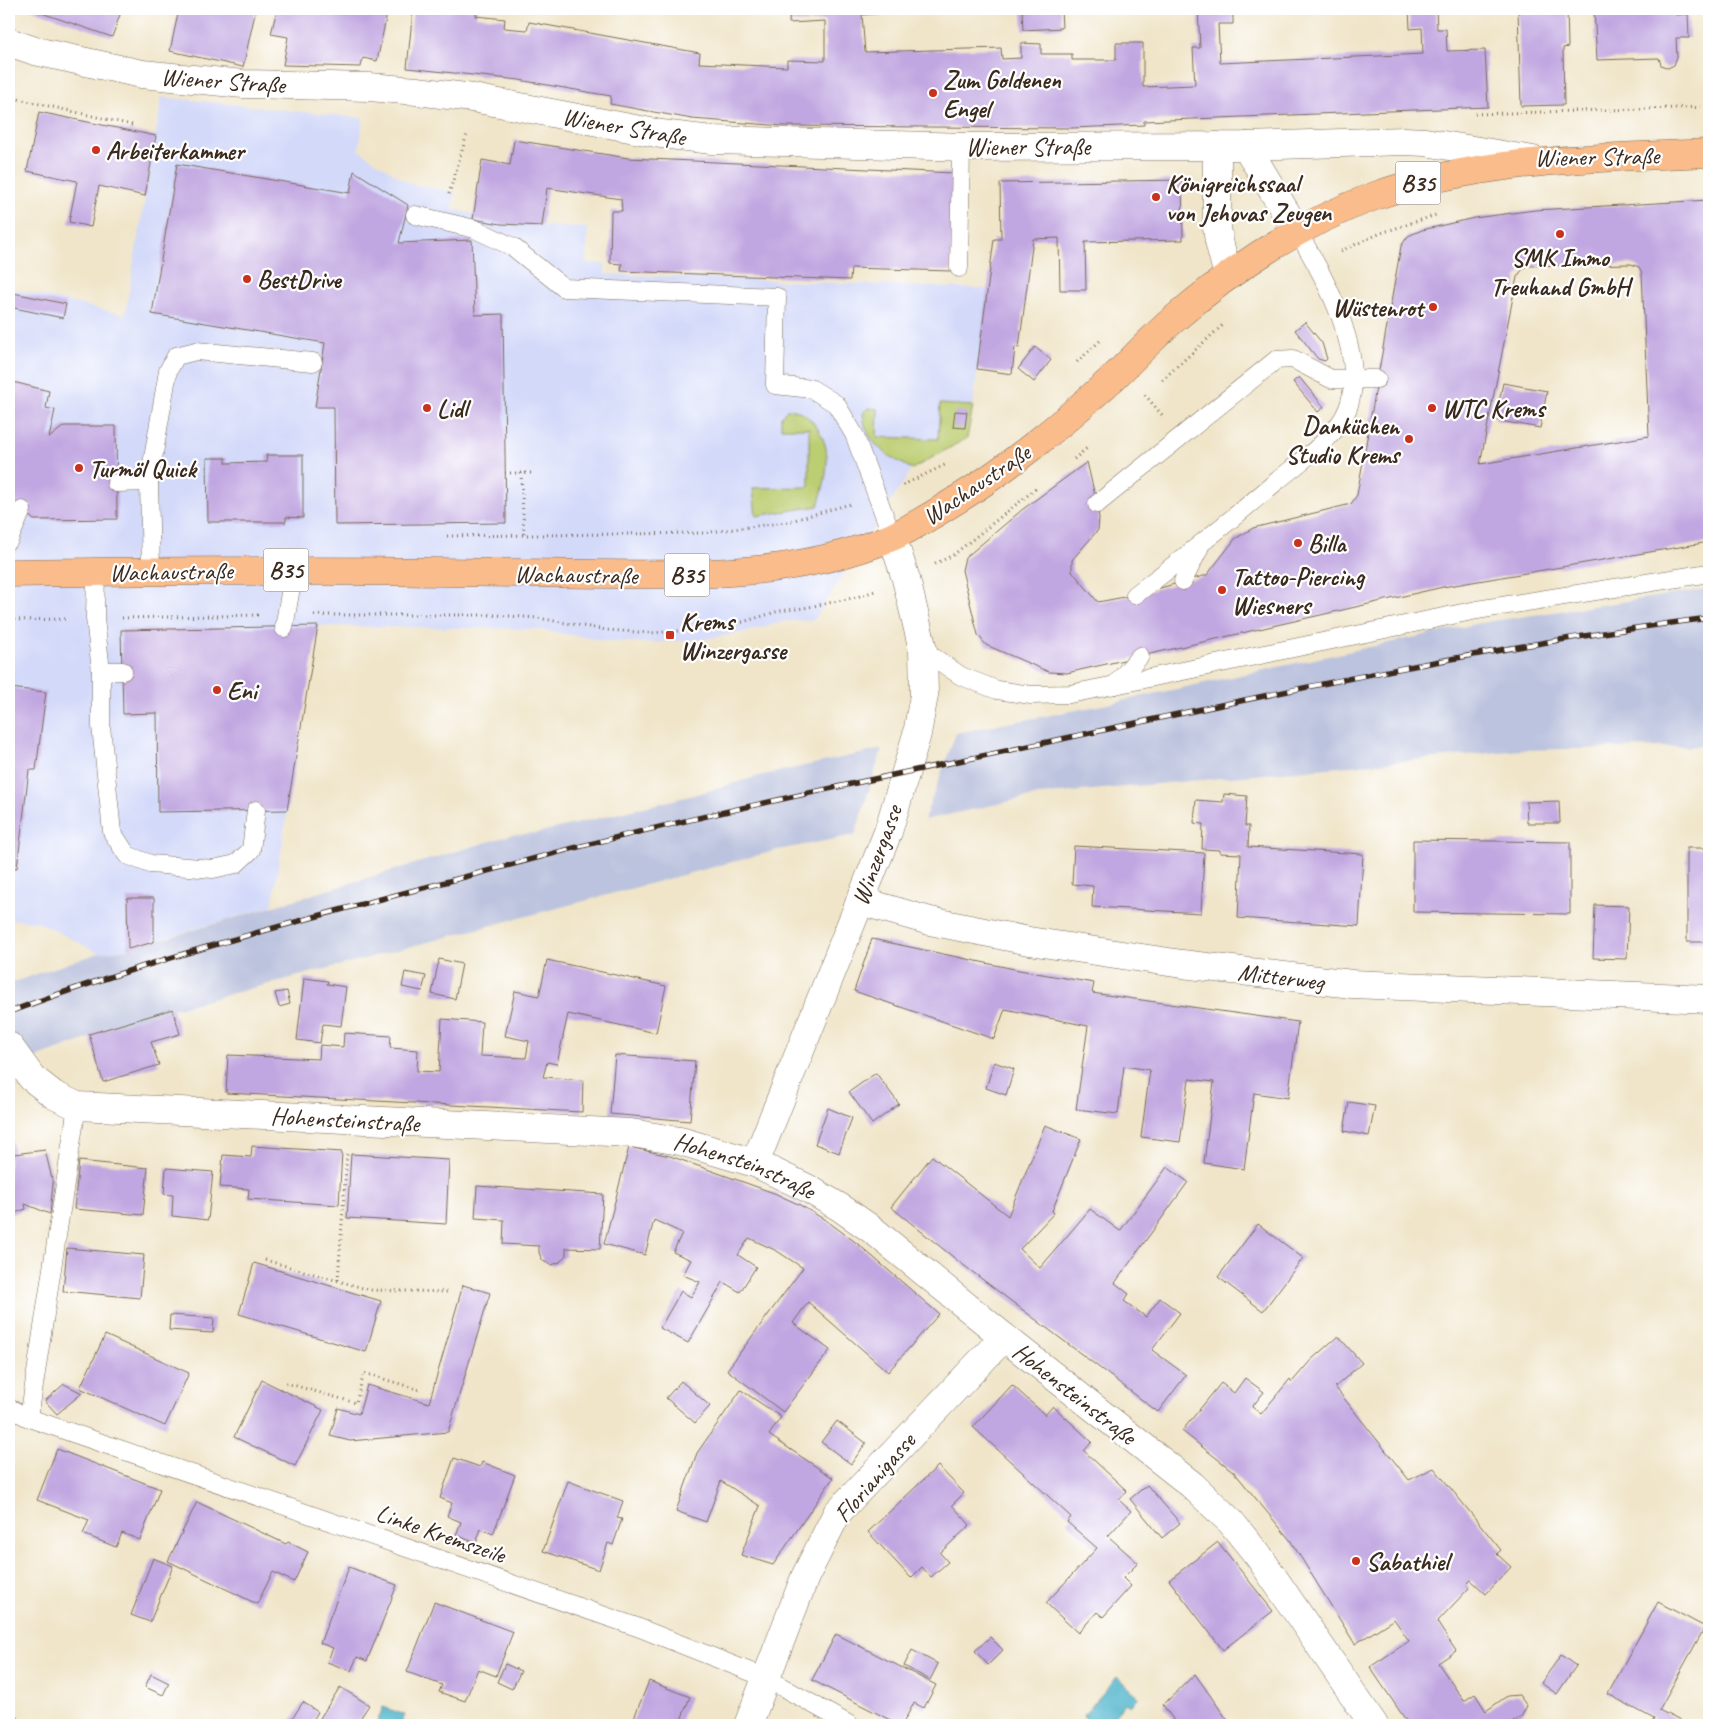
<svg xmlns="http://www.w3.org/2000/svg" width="1718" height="1734" viewBox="0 0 1718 1734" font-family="Caveat,sans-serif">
	<rect width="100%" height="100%" fill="#fff"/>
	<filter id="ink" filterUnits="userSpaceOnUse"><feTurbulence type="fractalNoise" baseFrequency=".02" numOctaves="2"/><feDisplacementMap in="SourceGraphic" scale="10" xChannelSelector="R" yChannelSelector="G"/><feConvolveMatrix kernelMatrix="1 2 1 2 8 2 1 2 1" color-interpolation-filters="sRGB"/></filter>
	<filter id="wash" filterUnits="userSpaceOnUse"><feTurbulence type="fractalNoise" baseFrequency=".0096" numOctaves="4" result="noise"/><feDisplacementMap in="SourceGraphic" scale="20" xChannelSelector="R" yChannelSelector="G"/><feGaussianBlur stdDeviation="1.12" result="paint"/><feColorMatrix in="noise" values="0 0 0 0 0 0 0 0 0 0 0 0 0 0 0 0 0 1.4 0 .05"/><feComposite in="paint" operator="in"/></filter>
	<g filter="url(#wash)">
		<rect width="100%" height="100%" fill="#f0e5c9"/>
		<path fill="#d3d9f9" d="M162,97L363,118L359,150L410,184L456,192L452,209L474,214L473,219L501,224L588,228L586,263L605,264V274L988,289L973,406L967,438L912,469L814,620L786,621L746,632L704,639L650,643L607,641L535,629L318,626L272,906L128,949L99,953L38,922L9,919V288L125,315Z"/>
		<g fill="#bcc3de">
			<path d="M1709,589V746L1522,750L1039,795L924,820L956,733L1098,706L1480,623Z"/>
			<path d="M882,749L855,835L778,850L173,1009L89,1034L90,1038L9,1068V984L42,972L99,953L128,949L154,942L511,835L537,833L694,795L759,776Z"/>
		</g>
		<g fill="#bcce72" stroke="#7c7c48">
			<path d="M940,404L973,406L967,438L912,469C888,456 865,444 863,413L868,408L878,409L877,437L938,439Z"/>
			<path d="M788,409C800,410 807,414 814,424C835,448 826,479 818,506L756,516L753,488L809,487V428H781V416Z"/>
		</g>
		<g fill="#4db4cb" stroke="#446f74">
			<path d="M1117,1677L1139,1697L1130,1706L1125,1703L1106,1725H1093L1083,1716Z"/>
			<path d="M383,1707L405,1715L401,1725H376Z"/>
		</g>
		<g id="blocks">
			<g fill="#c1a7e1" fill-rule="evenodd">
				<path d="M30,9H122L112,37Z"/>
				<path d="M179,9H256L243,67L170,51Z"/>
				<path d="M277,9H388L377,61L363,58L361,67L283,65L288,37L271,34Z"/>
				<path d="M413,9H477L476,16L505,19L504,28L527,30L529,22L700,53L699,63L787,67V60L825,61V21L789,23L790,9H922L923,10L862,15L865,52L1001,48L1002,59L1021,58V43L1041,44V54H1072V60H1116V43H1143V87L1195,85L1193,48H1200L1198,9H1233V24H1218L1220,63L1423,54L1422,28L1410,29L1409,9H1436L1437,29H1446L1447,51L1485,50L1488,107L1144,121V125L1072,128L784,126L692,119L610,104L611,96L593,93L519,80L407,68Z"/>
				<path d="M1022,9H1061L1062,28L1023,30Z"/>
				<path d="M1518,9H1567L1568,47L1563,48L1564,105L1521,106Z"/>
				<path d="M1594,9H1675L1676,15L1688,14L1689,38H1676L1677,57L1674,65L1668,68L1661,65L1659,58L1597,60Z"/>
				<path d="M39,112L156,136L145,196L99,186L91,227L69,222L77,181L27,171Z"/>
				<path d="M514,140L628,158L954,173L951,271L851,268L850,280L621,271L622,264L610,263L611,211H622L621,199L547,188L542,226L501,224L473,219L482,160L510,165Z"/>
				<path d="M177,164L350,193L354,171L408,205L399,243L472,240L475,315L503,314L506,523L335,525L334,407H315L325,343L152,314Z"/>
				<path d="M1182,180L1183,240L1085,242L1086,290H1060L1059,238L1033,239L1019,348L1015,347L1012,374L977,369L994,239H1001L1000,183Z"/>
				<path d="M1709,200V542L1443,587L1067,673L1049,672L986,645L978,635L962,570L965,558L1023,509L1087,462L1097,504L1099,518L1098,530L1072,560V571L1098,602L1135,595L1207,575L1235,539L1253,528L1351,504L1357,495L1401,246L1408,236L1422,230L1474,218L1535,210ZM1631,264L1639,267L1642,273L1649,436L1480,464L1517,277L1522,270L1527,266Z"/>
				<path d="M9,292L66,304L63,318L9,307Z"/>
				<path d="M1305,322L1322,343L1327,359L1325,361L1318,359L1295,330Z"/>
				<path d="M1035,347L1051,360L1034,382L1018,369Z"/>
				<path d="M1299,377L1324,407L1318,412L1293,382Z"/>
				<path d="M9,381L49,391L46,408L55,410L49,438L64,426H116L117,519L34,520L9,498Z"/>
				<path d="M1503,383L1547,391L1540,428L1495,420Z"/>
				<path d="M955,411L967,412L965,428L953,427Z"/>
				<path d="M266,455H303V518L286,517V522H208L207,458H226V463L267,462Z"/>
				<path d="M318,626L287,810L158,812L157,713L123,714L121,630Z"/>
				<path d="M9,688L46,692L36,770H29L17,868L9,867Z"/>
				<path d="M1224,794L1247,796L1245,826H1249L1248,847L1363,854L1359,926L1238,918L1241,854L1220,853V850L1202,849L1203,824L1194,823L1196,800L1223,802Z"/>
				<path d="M1559,801L1560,823H1527L1526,802Z"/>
				<path d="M1413,840L1570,842V914L1413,912Z"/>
				<path d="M1074,846L1204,853L1201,913L1092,907L1093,886L1072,884Z"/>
				<rect x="1687" y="848" width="22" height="94"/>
				<path d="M127,898H154V942L128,949Z"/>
				<path d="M1595,905L1629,906L1627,959L1593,958Z"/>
				<path d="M872,939L1019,970L1094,983L1092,993L1298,1022L1288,1098L1254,1093L1244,1169L1204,1163L1214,1082L1189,1079L1180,1142L1141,1137L1150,1070L1124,1066L1118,1114L1076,1109L1088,1026L1005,1009L994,1039L854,991Z"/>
				<path d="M439,959L462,964L455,999L432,994Z"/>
				<path d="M547,960L666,986L656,1033L568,1014L557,1064L547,1062L543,1077L583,1080L582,1112L226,1093L228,1055L319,1059L320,1045L343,1047L344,1033L391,1036L390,1048L418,1050L417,1071L439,1072L442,1019L482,1022L480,1056L526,1058L529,1041L505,1036L515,991L539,996Z"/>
				<path d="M405,972L426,976L422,991L402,987Z"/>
				<path d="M304,978L328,981L327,984L346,987L341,1026L323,1024L320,1043L297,1040Z"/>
				<path d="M287,991L290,1004L279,1007L275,993Z"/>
				<path d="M173,1009L180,1034L151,1042L159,1065L103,1082L89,1034Z"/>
				<path d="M615,1055L695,1061L690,1121L610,1114Z"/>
				<path d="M994,1062L1014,1069L1006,1095L986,1088Z"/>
				<path d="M876,1073L899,1104L872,1124L849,1092Z"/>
				<path d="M1349,1102L1375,1106L1369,1136L1344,1131Z"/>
				<path d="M828,1108L852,1118L839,1153L815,1144Z"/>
				<path d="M1045,1125L1081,1139L1052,1211L1054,1213L1020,1249L1040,1268L1090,1209L1120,1231L1167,1167L1188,1182L1115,1283L1129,1294L1124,1301L1146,1317L1160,1298L1180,1313L1152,1350L1186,1375L1158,1412L958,1261L891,1207L932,1156L1008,1216Z"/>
				<path d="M11,1136L14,1154L45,1150L53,1183L50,1214L25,1204L26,1209L9,1215V1137Z"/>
				<path d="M252,1146L342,1152L339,1205L248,1199L249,1189L220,1187L223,1155L251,1157Z"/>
				<path d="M629,1147L670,1156L774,1193L800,1205L827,1221L858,1244L939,1314L888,1372L808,1302L793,1323L830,1350L783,1412L727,1370L803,1268L777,1251L749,1238L738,1255L756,1267L740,1292L723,1282L688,1343L660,1328L681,1291L691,1297L700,1282L683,1275L691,1260L673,1252L682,1233L654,1220L645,1255L604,1244Z"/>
				<path d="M351,1154L449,1160L446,1224L347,1218Z"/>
				<path d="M79,1161L148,1168L143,1215L74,1209Z"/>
				<path d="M166,1168L213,1172L208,1220L172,1216L173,1195L164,1194Z"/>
				<path d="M477,1186L603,1194L600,1249L566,1248V1255L560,1262L552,1265L543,1261L539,1253V1246L503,1244L504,1220L475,1218Z"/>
				<path d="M1258,1224L1303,1258L1263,1311L1218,1277Z"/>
				<path d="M67,1248L144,1255L140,1298L63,1291Z"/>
				<path d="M254,1263L381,1301L366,1352L239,1314Z"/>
				<path d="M463,1285L490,1293L448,1432L350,1441L330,1436L338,1408L359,1414L367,1385L429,1403Z"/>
				<path d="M170,1315L214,1318L213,1333L169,1330Z"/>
				<path d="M105,1335L189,1373L165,1426L80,1388Z"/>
				<path d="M1338,1336L1362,1363L1335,1387L1409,1480L1434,1468L1501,1550L1497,1554L1511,1567L1486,1594L1471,1580L1467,1584L1469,1588L1437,1622L1456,1651L1438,1663L1464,1701L1475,1694L1486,1711L1507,1696L1519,1695L1527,1706L1521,1717L1509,1725H1409L1370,1667L1409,1641L1394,1619L1355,1644L1290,1540L1234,1472L1182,1431L1221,1383L1234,1393L1245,1378L1264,1392L1252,1407L1261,1414L1290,1379L1292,1382L1311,1360Z"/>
				<path d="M262,1380L323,1410L295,1466L234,1437Z"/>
				<path d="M681,1381L710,1406L695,1423L666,1398Z"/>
				<path d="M64,1384L82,1393L57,1414L45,1401Z"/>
				<path d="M1012,1385L1045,1415L1053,1406L1092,1442L1084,1451L1127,1491L1119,1500L1131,1511L1108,1536L1138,1563L1123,1578L1131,1586L1103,1617L1097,1612L1078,1633L1046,1603L1097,1548L1067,1522L1071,1517L973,1427Z"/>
				<path d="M741,1390L781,1417L769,1435L833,1478L773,1565L741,1555L760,1506L721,1481L706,1522L676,1511L697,1453Z"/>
				<path d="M837,1421L866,1443L851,1464L821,1442Z"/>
				<path d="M57,1449L160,1489L140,1540L122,1533L116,1547L83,1534L89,1520L37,1500Z"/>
				<path d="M454,1458L480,1467L482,1462L515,1475L493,1534L481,1529L476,1543L456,1535L461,1522L447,1516L452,1503L440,1498Z"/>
				<path d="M938,1466L964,1493L952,1505L970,1525L940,1553L948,1562L931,1577L922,1567L911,1578L868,1532Z"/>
				<path d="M568,1481L623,1501L617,1518L622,1519L613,1545L608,1543L599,1570L543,1551Z"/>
				<path d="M1147,1485L1180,1523L1162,1538L1130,1499Z"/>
				<path d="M197,1502L286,1544L288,1542L308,1552L294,1582L273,1572L257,1604L168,1561Z"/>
				<path d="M1218,1542L1273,1611L1223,1650L1169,1580Z"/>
				<path d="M153,1558L173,1566L150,1622L131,1615Z"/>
				<path d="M349,1567L397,1585L367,1661L357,1657L351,1671L327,1662L333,1648L320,1643Z"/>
				<path d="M434,1602L513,1632L496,1676L478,1669L465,1701L439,1692L442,1685L407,1672Z"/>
				<path d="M1658,1602L1705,1627L1659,1710L1688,1725H1651L1654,1719L1608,1694Z"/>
				<path d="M836,1634L936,1685L924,1708L914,1703L902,1725H900L812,1680Z"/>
				<path d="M990,1637L1003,1650L988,1665L975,1651Z"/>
				<path d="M912,1650L938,1664L930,1680L904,1666Z"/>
				<path d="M1561,1655L1576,1666L1557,1694L1541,1683Z"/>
				<path d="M505,1664L521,1671L512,1689L497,1682Z"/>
				<path d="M151,1674L169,1683L163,1695L145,1687Z"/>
				<path d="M1195,1674L1231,1725H1177L1163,1705Z"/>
				<path d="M649,1681L690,1697L679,1725H631Z"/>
				<path d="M340,1687L369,1705L356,1725H332L320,1718Z"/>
				<path d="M303,1702L318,1712L310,1725H288Z"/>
			</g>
		</g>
	</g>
	<g filter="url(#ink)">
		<use href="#blocks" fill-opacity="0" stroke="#7a6b5a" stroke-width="1"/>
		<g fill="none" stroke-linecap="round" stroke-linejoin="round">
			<defs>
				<g id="service">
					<path d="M415,215L475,229L513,247L564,288L777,297L775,385L812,389L836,404L854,434L892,536"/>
					<path d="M959,268L961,146"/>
					<path d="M116,483L149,482"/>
					<path d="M1097,504L1276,360L1293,359L1331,379H1377"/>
					<path d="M9,540L22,510"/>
					<path d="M151,571L149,482L168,371L176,356L196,351L313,362"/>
					<path d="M96,572L95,618L101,671V726L112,832L127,855L150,864L213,869L236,864L251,850L256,810"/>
					<path d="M1183,581L1199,549"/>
					<path d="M1135,595C1184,558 1231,520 1277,481C1300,462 1338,436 1348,408C1368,355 1324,275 1297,231"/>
					<path d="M284,628L294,570"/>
					<path d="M923,650L961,676L997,690L1031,695L1070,694L1115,685L1140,656"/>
					<path d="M101,671H123"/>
					<path d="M1115,685L1477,610L1709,573"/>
					<path d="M9,1408L29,1418L637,1627L766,1678L850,1725"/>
					<path d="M29,1418L77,1106"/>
				</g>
				<g id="minor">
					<path d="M9,42L35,51L142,74L243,84L369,87L417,91L473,98L661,134L712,140L968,147L1246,146L1404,141L1425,142L1533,160"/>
					<path d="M1217,146V228L1219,241L1228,276"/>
					<path d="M1246,146L1297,231"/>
					<path d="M860,901L930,921L1029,941L1182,964L1352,984L1709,999"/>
					<path id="s1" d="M9,1046L32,1078L54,1095L77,1106L631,1133L680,1141L755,1163L807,1188L841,1208L874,1231L1004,1337L1192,1485L1231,1522L1260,1558L1374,1725"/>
					<path d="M755,1163L888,832L917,734L924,695L923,650L906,579L892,536"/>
					<path d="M748,1725L805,1577L837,1513L1004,1337"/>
				</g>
				<path id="primary" d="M9,573C152,571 295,570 439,572C494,573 549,573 604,574C701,575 801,576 892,537C914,527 935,513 955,501C1013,465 1064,422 1114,377C1134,358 1152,338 1173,320C1232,269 1301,223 1375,196C1481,158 1598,158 1709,153"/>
			</defs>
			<use href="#service" stroke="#7a6b5a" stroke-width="19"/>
			<use href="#minor" stroke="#7a6b5a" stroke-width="29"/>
			<use href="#primary" stroke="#7a6b5a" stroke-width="29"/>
			<g stroke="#7a6b5a" stroke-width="3" stroke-dasharray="1 4" stroke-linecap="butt">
				<path d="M9,97L132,125"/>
				<path d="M1475,114L1709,107"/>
				<path d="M449,194L467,134"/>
				<path d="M1341,251L1381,233L1436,215"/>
				<path d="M1077,362L1102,339"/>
				<path d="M1162,380L1224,324"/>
				<path d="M1145,395L1163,416"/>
				<path d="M1074,459L1087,448"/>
				<path d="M505,473H534"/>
				<path d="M521,473L524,535"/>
				<path d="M903,485L947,464"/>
				<path d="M447,536L703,533L787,522L850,504"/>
				<path d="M935,564L953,555L1038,487"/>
				<path d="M314,615H495L538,618L606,630L651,633L702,629L743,622L779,611L804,608L857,597L875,591"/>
				<path d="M122,618L258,615"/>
				<path d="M9,620L68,619"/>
				<path d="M265,1260L370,1290L448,1292"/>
				<path d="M338,1280L347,1153"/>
				<path d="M286,1383L356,1403L364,1373L420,1390"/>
				<path d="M9,1712L28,1725"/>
			</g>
			<use href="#service" stroke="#fff" stroke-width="18"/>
			<use href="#minor" stroke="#fff" stroke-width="28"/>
			<use href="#primary" stroke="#fabc8b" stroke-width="28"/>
			<defs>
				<path id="rail" d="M9,1012C149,960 293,922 438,884C483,872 528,860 574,848C704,815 836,787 968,759C1214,707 1459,650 1709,618"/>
			</defs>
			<use href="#rail" stroke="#3b2a1e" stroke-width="5.5"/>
			<use href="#rail" stroke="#fff" stroke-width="4" stroke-dasharray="11" stroke-linecap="butt"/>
		</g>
	</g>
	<g fill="#c8321e" stroke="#fff" stroke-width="2">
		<circle cx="933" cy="93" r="5"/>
		<circle cx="96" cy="150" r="5"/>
		<circle cx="1156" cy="197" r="5"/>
		<circle cx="1560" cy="234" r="5"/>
		<circle cx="247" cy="279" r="5"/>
		<circle cx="1433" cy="307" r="5"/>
		<circle cx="427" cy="408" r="5"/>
		<circle cx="1432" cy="408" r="5"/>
		<circle cx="1409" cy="439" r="5"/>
		<circle cx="79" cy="468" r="5"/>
		<circle cx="1298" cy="543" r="5"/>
		<circle cx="1222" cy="590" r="5"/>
		<rect x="665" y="630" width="10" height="10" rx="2.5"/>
		<circle cx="217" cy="690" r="5"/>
		<circle cx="1356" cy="1561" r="5"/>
	</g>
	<g text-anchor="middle" stroke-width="4.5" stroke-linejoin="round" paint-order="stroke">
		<g fill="#fff" stroke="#766a62" stroke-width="1">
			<rect x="1395.5" y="161.5" width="45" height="43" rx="4"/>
			<rect x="263.5" y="548.5" width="45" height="43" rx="4"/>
			<rect x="664.5" y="553.5" width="45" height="43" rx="4"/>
		</g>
		<g font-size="24" font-weight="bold" fill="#3b2a1e">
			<text x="1418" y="191">B35</text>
			<text x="286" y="578">B35</text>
			<text x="687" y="583">B35</text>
		</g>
		<g font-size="25" font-weight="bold" fill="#3b2a1e" stroke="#fff" text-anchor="start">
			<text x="943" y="88">Zum Goldenen<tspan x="943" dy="29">Engel</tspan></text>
			<text x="106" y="159">Arbeiterkammer</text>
			<text x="1166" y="192">Königreichssaal<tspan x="1166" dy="29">von Jehovas Zeugen</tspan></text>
			<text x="1560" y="266" text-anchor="middle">SMK Immo<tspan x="1560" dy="29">Treuhand GmbH</tspan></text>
			<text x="257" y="288">BestDrive</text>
			<text x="1423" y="316" text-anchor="end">Wüstenrot</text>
			<text x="437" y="417">Lidl</text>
			<text x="1442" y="417">WTC Krems</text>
			<text x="1399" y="434" text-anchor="end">Danküchen<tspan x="1399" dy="29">Studio Krems</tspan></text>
			<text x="89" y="477">Turmöl Quick</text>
			<text x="1308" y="552">Billa</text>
			<text x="1232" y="585">Tattoo-Piercing<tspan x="1232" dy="29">Wiesners</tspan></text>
			<text x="680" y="630">Krems<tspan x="680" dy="29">Winzergasse</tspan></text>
			<text x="227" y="699">Eni</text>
			<text x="1366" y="1570">Sabathiel</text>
		</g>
		<g font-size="25" fill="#3b2a1e" stroke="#fff">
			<text transform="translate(223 80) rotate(4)" y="9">Wiener Straße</text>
			<text transform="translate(624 126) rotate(10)" y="9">Wiener Straße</text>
			<text x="1028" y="155">Wiener Straße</text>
			<text transform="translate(1597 156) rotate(-1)" y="9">Wiener Straße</text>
			<text transform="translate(976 484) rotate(-34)" y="9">Wachaustraße</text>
			<text transform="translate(171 571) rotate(-1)" y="9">Wachaustraße</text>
			<text transform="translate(576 574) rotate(1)" y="9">Wachaustraße</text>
			<text transform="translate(876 855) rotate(-70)" y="9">Winzergasse</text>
			<text transform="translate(1281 976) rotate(7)" y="9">Mitterweg</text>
			<text transform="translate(345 1119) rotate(3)" y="9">Hohensteinstraße</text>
			<text dy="9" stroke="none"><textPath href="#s1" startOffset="766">Hohensteinstraße</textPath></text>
			<text transform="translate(1075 1393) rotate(38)" y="9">Hohensteinstraße</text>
			<text transform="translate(874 1477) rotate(-49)" y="9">Florianigasse</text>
			<text transform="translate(441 1533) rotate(19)" y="9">Linke Kremszeile</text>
		</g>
	</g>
	<rect width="1718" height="1734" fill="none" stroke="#fff" stroke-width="30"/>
</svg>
